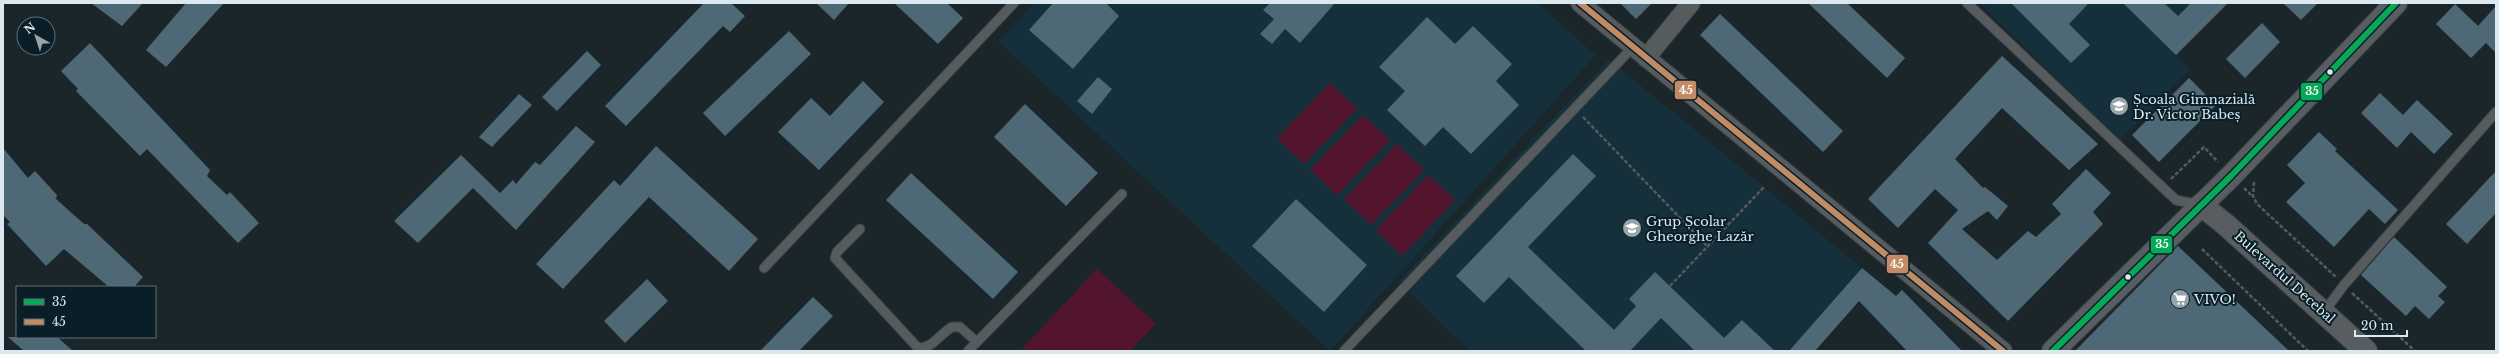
<svg xmlns="http://www.w3.org/2000/svg" width="2499" height="354" viewBox="0 0 2499 354" font-family="'Libre Baskerville',serif">
	<rect width="100%" height="100%" fill="#1b262b"/>
	<g fill="#152f3b">
		<path d="M1035,3H1537L1596,55L1330,351L998,41Z"/>
		<path d="M1980,3H2228L2176,55L2190,70L2119,141Z"/>
		<path d="M1609,59L1862,268L1789,351H1470L1398,282Z"/>
	</g>
	<g fill="#53152e">
		<path d="M1330,83L1357,109L1304,164L1277,138Z"/>
		<path d="M1363,115L1390,140L1337,195L1310,170Z"/>
		<path d="M1397,144L1424,170L1371,225L1344,199Z"/>
		<path d="M1428,175L1455,200L1402,256L1376,230Z"/>
		<path d="M1097,269L1156,324L1130,351H1020Z"/>
	</g>
	<g fill="#4e6975">
		<path d="M91,3H143L122,26Z"/>
		<path d="M186,3H224L166,67L146,50Z"/>
		<path d="M704,3H731L745,16L730,32L723,26L626,126L605,106Z"/>
		<path d="M816,3H849L834,20Z"/>
		<path d="M894,3H947L963,18L938,44Z"/>
		<path d="M1053,3H1106L1119,16L1073,69L1029,30Z"/>
		<path d="M1270,3H1335L1300,43L1285,29L1272,44L1260,34L1274,19L1263,10Z"/>
		<path d="M1620,3H1652L1636,19Z"/>
		<path d="M1808,3H1847L1905,58L1887,78Z"/>
		<path d="M2011,3H2089L2069,24L2090,45L2071,63Z"/>
		<path d="M2123,3H2164L2178,16L2191,3H2228L2176,55Z"/>
		<path d="M2283,3H2318L2301,20Z"/>
		<path d="M2455,4L2478,26L2496,6V53L2486,43L2471,58L2436,24Z"/>
		<path d="M1720,14L1843,131L1823,152L1700,35Z"/>
		<path d="M1427,17L1455,44L1473,26L1512,64L1496,81L1519,105L1471,154L1443,127L1425,146L1387,110L1405,91L1379,67Z"/>
		<path d="M2262,23L2280,42L2245,78L2226,59Z"/>
		<path d="M789,31L811,54L725,136L703,113Z"/>
		<path d="M90,43L210,170L207,176L227,195L230,192L259,223L238,243L147,149L140,156L76,91L78,89L61,71Z"/>
		<path d="M587,51L601,65L557,111L542,97Z"/>
		<path d="M2002,56L2098,144L2069,170L2002,108L1955,159L1983,188L1985,187L2008,206L1997,220L1988,211L1962,229L1997,260L2028,231L2036,237L2061,214L2052,204L2086,169L2111,193L2093,212L2103,224L2008,321L1928,243L1958,210L1935,189L1898,228L1868,199Z"/>
		<path d="M1098,77L1112,89L1092,114L1077,101Z"/>
		<path d="M2189,78L2216,105L2159,162L2132,135Z"/>
		<path d="M863,81L884,102L819,170L778,132L811,98L830,116Z"/>
		<path d="M2380,93L2403,115L2417,100L2453,134L2434,154L2411,132L2397,148L2361,113Z"/>
		<path d="M519,94L532,105L492,147L479,137Z"/>
		<path d="M1025,104L1098,173L1066,206L994,137Z"/>
		<path d="M576,126L595,142L516,230L473,188L418,243L394,221L461,155L500,193L513,180L516,184L535,162L540,165Z"/>
		<path d="M2319,132L2337,149L2335,151L2398,210L2385,224L2369,209L2334,247L2286,202L2305,183L2287,165Z"/>
		<path d="M656,146L758,239L729,271L649,197L563,289L536,264L614,180L620,186Z"/>
		<path d="M3,148L28,178L35,171L57,195L56,199L84,224H87L143,277L134,287H109L64,249L46,266L7,224L10,222L3,215Z"/>
		<path d="M1573,154L1596,176L1528,247L1614,330L1636,306L1629,299L1655,272L1724,338L1742,320L1775,351H1695L1661,318L1630,351H1586L1509,277L1484,303L1456,276Z"/>
		<path d="M2496,171V213L2467,244L2446,224Z"/>
		<path d="M911,173L1018,272L993,299L886,200Z"/>
		<path d="M1296,199L1367,265L1324,312L1252,246Z"/>
		<path d="M2394,237L2447,287L2438,296L2445,302L2429,319L2415,306L2406,316L2361,275Z"/>
		<path d="M2178,246L2289,351H2075Z"/>
		<path d="M1862,268L1896,296L1902,290L1962,351H1907L1859,301L1815,351H1789Z"/>
		<path d="M647,279L668,301L625,343L604,321Z"/>
		<path d="M813,297L833,316L799,351H760Z"/>
		<path d="M8,337H57L73,351H24Z"/>
	</g>
	<g fill="none" stroke-linecap="round" stroke-linejoin="round">
		<defs>
			<g id="lane">
				<path d="M1967,3L2176,200L2200,205"/>
				<path d="M860,229L837,252L835,258L918,348C933,348 940,334 952,327H960L977,342"/>
				<path d="M764,268L1014,3"/>
				<path d="M2324,312L2344,285L2496,112"/>
				<path d="M968,351L1122,194"/>
				<path d="M1344,351L1633,47"/>
			</g>
			<g id="street">
				<path d="M1580,3L2003,351"/>
				<path d="M1646,58L1691,3"/>
			</g>
			<g id="secondary">
				<path d="M2201,205L2225,224L2366,351"/>
				<path d="M2053,351L2231,176L2396,3"/>
			</g>
		</defs>
		<use href="#lane" stroke="#384045" stroke-width="11"/>
		<use href="#street" stroke="#384045" stroke-width="20"/>
		<use href="#secondary" stroke="#384045" stroke-width="24"/>
		<g stroke="#545a5d" stroke-width="2.5" stroke-dasharray="4 2" stroke-linecap="butt">
			<path d="M1583,117L1708,247"/>
			<path d="M2171,179L2204,147L2218,162"/>
			<path d="M2254,182L2253,196L2257,204L2336,277"/>
			<path d="M2244,188L2252,196"/>
			<path d="M2202,249L2308,351"/>
			<path d="M1670,286L1764,187"/>
			<path d="M2352,293L2415,351"/>
		</g>
		<use href="#lane" stroke="#565b5d" stroke-width="9"/>
		<use href="#street" stroke="#565b5d" stroke-width="18"/>
		<use href="#secondary" stroke="#575d61" stroke-width="22"/>
		<defs>
			<path id="bus-1" d="M2053,351L2231,176L2396,3"/>
			<path id="bus-2" d="M1580,3L2003,351"/>
		</defs>
		<use href="#bus-1" stroke="#0a1e28" stroke-width="9"/>
		<use href="#bus-2" stroke="#0a1e28" stroke-width="9"/>
		<use href="#bus-1" stroke="#06aa56" stroke-width="6"/>
		<use href="#bus-2" stroke="#c18c65" stroke-width="6"/>
	</g>
	<defs>
		<symbol id="school-disc" viewBox="-11 -11 22 22"><circle r="9.5" fill="#98a4aa" stroke="#0a1e28"/><path d="M0-5L7-2L0 1L-7-2ZM-4 1L0 2.5L4 1V4Q0 6-4 4Z" fill="#fff"/></symbol>
		<symbol id="supermarket-disc" viewBox="-11 -11 22 22"><circle r="9.5" fill="#98a4aa" stroke="#0a1e28"/><path d="M-6-5.5h2.5l.6 2H6L4.5 2H-2.5L-4.4-4H-6ZM-1.5 3.2a1.3 1.3 0 1 0 .1 0ZM3 3.2a1.3 1.3 0 1 0 .1 0Z" fill="#fff"/></symbol>
	</defs>
	<g fill-rule="evenodd">
		<use href="#school-disc" x="2108" y="95" width="22" height="22"/>
		<use href="#school-disc" x="1621" y="217" width="22" height="22"/>
		<use href="#supermarket-disc" x="2169" y="288" width="22" height="22"/>
	</g>
	<g fill="#dbe8ef" stroke="#0a1e28" stroke-width="1.5">
		<circle cx="2330" cy="72" r="3.5"/>
		<circle cx="2128" cy="277" r="3.5"/>
	</g>
	<g text-anchor="middle" stroke-width="4" stroke-linejoin="round" paint-order="stroke">
		<g font-size="13" fill="#dbe8ef" stroke="#0a1e28" text-anchor="start">
			<text x="2133" y="104">Școala Gimnazială<tspan x="2133" dy="15">Dr. Victor Babeș</tspan></text>
			<text x="1646" y="226">Grup Școlar<tspan x="1646" dy="15">Gheorghe Lazăr</tspan></text>
			<text x="2194" y="304">VIVO!</text>
		</g>
		<g font-size="13" fill="#dbe8ef" stroke="#0a1e28">
			<text transform="translate(2285 277) rotate(42)" y="5">Bulevardul Decebal</text>
		</g>
	</g>
	<g stroke="#0a1e28" stroke-width="1.5">
		<rect x="1674" y="80" width="23" height="20" rx="4" fill="#c18c65"/>
		<rect x="2300" y="82" width="23" height="19" rx="4" fill="#06aa56"/>
		<rect x="2150" y="235" width="23" height="19" rx="4" fill="#06aa56"/>
		<rect x="1886" y="254" width="23" height="20" rx="4" fill="#c18c65"/>
	</g>
	<g font-size="11" text-anchor="middle" font-weight="bold" fill="#fff">
		<text x="1686" y="94">45</text>
		<text x="2312" y="95">35</text>
		<text x="2162" y="248">35</text>
		<text x="1897" y="268">45</text>
	</g>
	<rect width="2499" height="354" fill="none" stroke="#dbe8ef" stroke-width="8"/>
	<rect x="16" y="286" width="140" height="52" fill="#0a1e28" stroke="#5e6f78"/>
	<rect x="24" y="299" width="20" height="6" fill="#06aa56" stroke="#5e6f78"/>
	<text x="52" y="306" font-size="12" fill="#dbe8ef">35</text>
	<rect x="24" y="319" width="20" height="6" fill="#c18c65" stroke="#5e6f78"/>
	<text x="52" y="326" font-size="12" fill="#dbe8ef">45</text>
	<g transform="translate(36 36) rotate(321)"><circle r="19" fill="#0a1e28" stroke="#5e6f78"/>
	<path d="M0-3L7 15L0 10L-7 15Z" fill="#98a4aa"/>
	<text y="-6" font-size="11" font-weight="bold" text-anchor="middle" fill="#dbe8ef">N</text>
	</g>
	<path d="M2355 330v6h52v-6" fill="none" stroke="#dbe8ef" stroke-width="2"/>
	<text x="2361" y="330" font-size="12" fill="#dbe8ef" stroke="#0a1e28" stroke-width="3" paint-order="stroke">20 m</text>
</svg>
